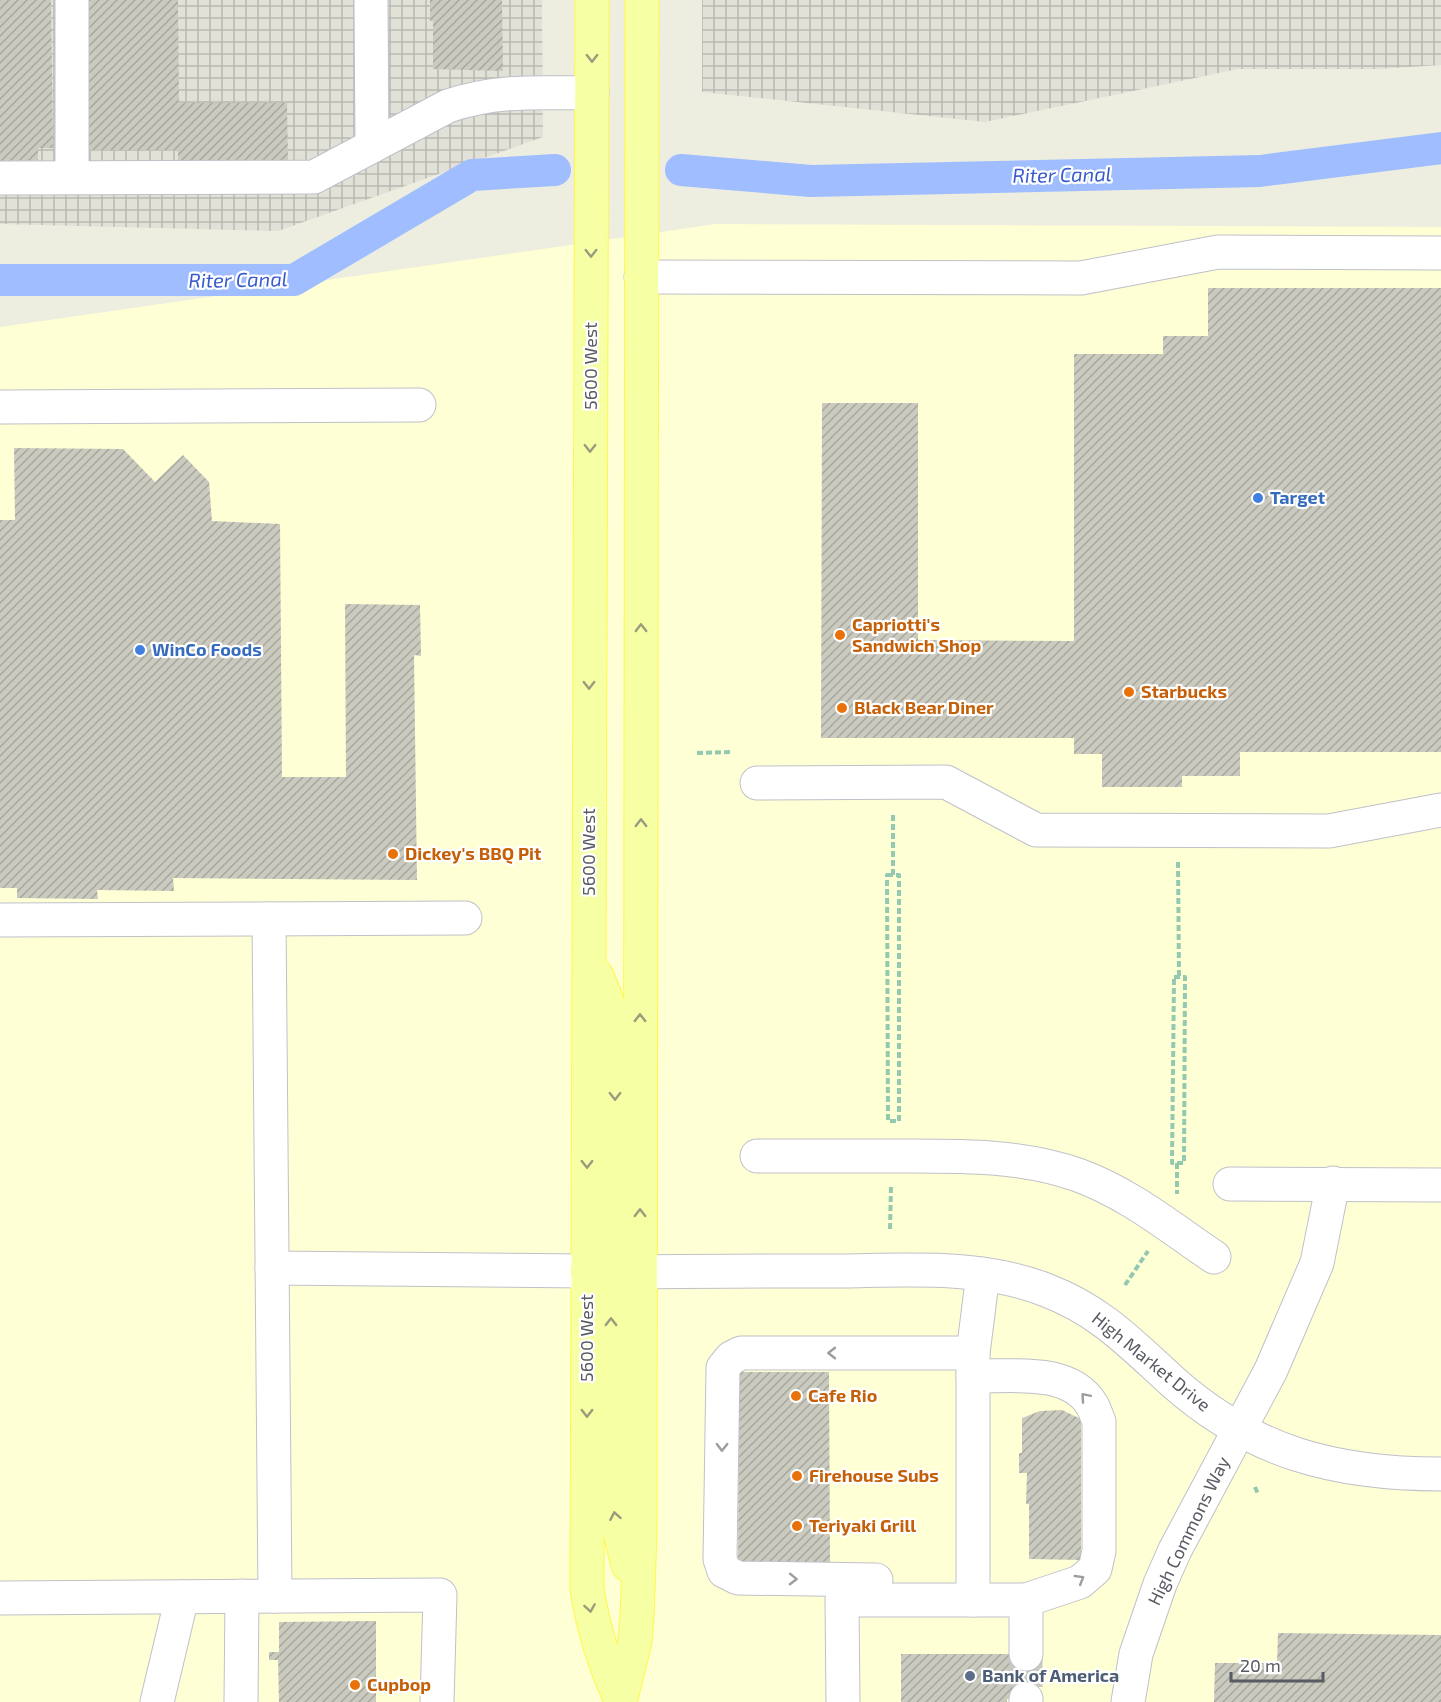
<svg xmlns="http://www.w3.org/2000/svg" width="1441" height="1702" viewBox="0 0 1441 1702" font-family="'Exo 2',sans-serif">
	<defs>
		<pattern id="industrial-grid" width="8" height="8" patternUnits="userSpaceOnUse" patternTransform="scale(1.5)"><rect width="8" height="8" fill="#e1e1d8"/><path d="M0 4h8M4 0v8" fill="none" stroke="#b9b9b3"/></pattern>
		<pattern id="building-hatch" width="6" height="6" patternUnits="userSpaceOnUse" patternTransform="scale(1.5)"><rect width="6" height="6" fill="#cbcabf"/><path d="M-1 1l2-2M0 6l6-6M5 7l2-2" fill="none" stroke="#a8a79f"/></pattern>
	</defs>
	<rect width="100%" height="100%" fill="#edeee0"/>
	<path fill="#feffd4" d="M716,224L1441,227V1702H0V327Z"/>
	<g fill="url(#industrial-grid)">
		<path d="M0,0H542L543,137L278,231L0,224Z"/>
		<path d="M702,0H1441V65L1378,69H1238L985,122L702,92Z"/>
	</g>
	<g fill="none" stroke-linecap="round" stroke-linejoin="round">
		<g stroke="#9fbdff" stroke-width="32">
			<path d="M681,170L811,181L1260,171L1441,148"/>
			<path d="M0,280H294L472,175L555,170"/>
		</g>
	</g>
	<g fill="url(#building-hatch)">
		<path d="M0,0H51L53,148H38V160L0,161Z"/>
		<path d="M89,0H178L179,103H287L288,161H178V150H89Z"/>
		<path d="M430,0H502L503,71L433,69V21H430Z"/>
		<path d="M1208,288H1441V752H1240V776H1182V787H1102V754H1074V738H821L822,403H918V640L1074,641V354H1163V336H1208Z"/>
		<path d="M14,448L123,449L155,482L183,455L209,482L212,521L280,524L282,777H346L345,604L420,605L421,656L414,655L417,880L173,878L174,891L97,890L98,899L17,898V888H0V520H15Z"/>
		<path d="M739,1372H829L830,1564L738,1565Z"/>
		<path d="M1062,1410L1081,1419V1560L1029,1559V1504H1026L1027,1473H1019V1453H1022V1418L1040,1411Z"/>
		<path d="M376,1621V1702H279L278,1660H269V1652H279V1622Z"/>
		<path d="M1278,1633L1441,1635V1702H1214L1215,1663H1277Z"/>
		<path d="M901,1654H1039V1699H1007V1702H901Z"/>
	</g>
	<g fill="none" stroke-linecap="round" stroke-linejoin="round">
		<path stroke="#c8c9c1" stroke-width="33" stroke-dasharray="33 16" stroke-linecap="butt" d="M1026,1654V1699"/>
		<defs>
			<g id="minor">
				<path d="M72,0V177"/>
				<path d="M371,0L372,146"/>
				<path d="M0,178L314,177L448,106C498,89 540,93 592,93"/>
				<path d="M641,277L1081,278L1218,252L1441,253"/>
				<path d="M0,407L419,405"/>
				<path d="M757,783L946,782L1036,830L1329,831L1441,810"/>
				<path d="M269,919L275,1596"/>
				<path d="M0,920L465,918"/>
				<path d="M757,1156C806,1156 854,1156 903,1156C961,1156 1022,1155 1078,1175C1128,1193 1171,1228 1214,1257"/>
				<path d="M1230,1184L1441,1185"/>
				<path d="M272,1268L587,1271"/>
				<path d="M640,1272C708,1271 776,1271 844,1271C910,1270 983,1265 1046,1290C1101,1311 1131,1344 1173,1382C1253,1453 1336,1474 1441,1474"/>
				<path d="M876,1580L738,1578L724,1571L720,1559L723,1368L731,1358L741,1353H973"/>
				<path d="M0,1598L440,1595L437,1702"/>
				<path d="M973,1600V1353L983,1274"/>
				<path d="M1026,1600V1654"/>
				<path d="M1026,1699V1702"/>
				<path d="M157,1702L182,1597"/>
				<path d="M241,1702L242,1596"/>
				<path d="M843,1702L842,1600H1026L1080,1582L1095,1569L1099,1551V1422C1097,1417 1095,1410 1092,1405C1069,1367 1011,1377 973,1376"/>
				<path d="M1128,1702L1136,1654L1160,1584L1175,1550L1271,1370L1317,1263L1333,1183"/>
			</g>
			<g id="major">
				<path d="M592,0L587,1589C593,1628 604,1663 620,1698"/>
				<path d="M597,976L608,1004L614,1032V1238C618,1255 623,1265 640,1272"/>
				<path d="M587,1271C601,1273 607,1279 611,1292V1479L614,1508L628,1565"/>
				<path d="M620,1702L635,1641L637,1617L640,1533L642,0"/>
			</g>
		</defs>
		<use href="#minor" stroke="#bfc1c9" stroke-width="35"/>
		<use href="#major" stroke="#fef948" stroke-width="35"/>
		<g stroke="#93c9b0" stroke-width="4" stroke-dasharray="6 3" stroke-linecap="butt">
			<path d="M697,753L733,752"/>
			<path d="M1178,862L1179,977"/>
			<path d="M887,875H899V1121H888Z"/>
			<path d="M893,875V814"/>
			<path d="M1174,977H1185L1184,1163H1172Z"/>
			<path d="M1177,1163V1194"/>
			<path d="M890,1229L891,1187"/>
			<path d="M1125,1285L1148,1251"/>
			<path d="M1255,1487L1258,1494"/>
		</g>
		<use href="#minor" stroke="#fff" stroke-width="33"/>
		<use href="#major" stroke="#f7ffa4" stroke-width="33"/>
	</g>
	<defs><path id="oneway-chevron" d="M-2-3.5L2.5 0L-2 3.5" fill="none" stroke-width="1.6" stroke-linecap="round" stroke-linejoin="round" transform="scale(1.5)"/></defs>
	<g stroke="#989d7d">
		<use href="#oneway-chevron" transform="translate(592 58) rotate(90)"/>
		<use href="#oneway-chevron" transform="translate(591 253) rotate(90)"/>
		<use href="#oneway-chevron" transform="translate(590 448) rotate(90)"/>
		<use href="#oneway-chevron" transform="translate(641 628) rotate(-90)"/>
		<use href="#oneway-chevron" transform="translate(589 685) rotate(90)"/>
		<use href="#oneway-chevron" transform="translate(641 823) rotate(-90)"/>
		<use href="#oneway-chevron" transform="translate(640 1018) rotate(-90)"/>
		<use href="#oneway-chevron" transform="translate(615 1096) rotate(90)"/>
		<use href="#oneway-chevron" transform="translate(587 1164) rotate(90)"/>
		<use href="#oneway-chevron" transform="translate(640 1213) rotate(-90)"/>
		<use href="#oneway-chevron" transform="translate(611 1322) rotate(-90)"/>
		<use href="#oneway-chevron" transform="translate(587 1413) rotate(90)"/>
		<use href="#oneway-chevron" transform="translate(615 1516) rotate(-100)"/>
		<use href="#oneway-chevron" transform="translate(590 1608) rotate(81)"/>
	</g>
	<g stroke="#9b9da1">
		<use href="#oneway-chevron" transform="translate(832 1353) rotate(180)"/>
		<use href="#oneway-chevron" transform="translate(1085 1397) rotate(-131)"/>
		<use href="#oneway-chevron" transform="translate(722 1447) rotate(91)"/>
		<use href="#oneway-chevron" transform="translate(793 1579) rotate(1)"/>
		<use href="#oneway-chevron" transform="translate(1080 1579) rotate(-31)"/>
	</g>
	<g fill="#3f7fe0" stroke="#fff" stroke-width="2">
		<circle cx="1258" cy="498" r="6"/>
		<circle cx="140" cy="650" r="6"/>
	</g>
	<g fill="#e8710a" stroke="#fff" stroke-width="2">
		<circle cx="840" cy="635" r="6"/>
		<circle cx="1129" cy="692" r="6"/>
		<circle cx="842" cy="708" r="6"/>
		<circle cx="393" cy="854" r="6"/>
		<circle cx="796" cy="1396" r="6"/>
		<circle cx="797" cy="1476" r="6"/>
		<circle cx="797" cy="1526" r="6"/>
		<circle cx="355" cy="1685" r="6"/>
	</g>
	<circle fill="#5c6f8a" stroke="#fff" stroke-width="2" cx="970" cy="1676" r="6"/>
	<g text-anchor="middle" stroke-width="4.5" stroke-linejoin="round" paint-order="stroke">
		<g font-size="18" fill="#595b63" stroke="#fff">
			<text transform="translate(591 366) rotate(-90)" y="6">5600 West</text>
			<text transform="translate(589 852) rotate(-90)" y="6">5600 West</text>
			<text transform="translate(587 1338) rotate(-90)" y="6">5600 West</text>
			<text transform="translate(1151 1362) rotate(39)" y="6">High Market Drive</text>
			<text transform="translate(1189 1531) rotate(-64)" y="6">High Commons Way</text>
		</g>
		<g font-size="18" font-weight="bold" fill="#366cbe" stroke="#fff" text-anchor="start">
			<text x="1270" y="504">Target</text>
			<text x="152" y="656">WinCo Foods</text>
		</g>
		<g font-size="18" font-weight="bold" fill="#c56008" stroke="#fff" text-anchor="start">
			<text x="852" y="631">Capriotti's<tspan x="852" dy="21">Sandwich Shop</tspan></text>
			<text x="1141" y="698">Starbucks</text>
			<text x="854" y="714">Black Bear Diner</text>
			<text x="405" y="860">Dickey's BBQ Pit</text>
			<text x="808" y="1402">Cafe Rio</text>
			<text x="809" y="1482">Firehouse Subs</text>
			<text x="809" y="1532">Teriyaki Grill</text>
			<text x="367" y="1691">Cupbop</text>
		</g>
		<g font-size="18" font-weight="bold" fill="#4e5e75" stroke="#fff" text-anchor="start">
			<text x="982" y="1682">Bank of America</text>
		</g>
		<g font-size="20" font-style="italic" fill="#375acd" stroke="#fff">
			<text transform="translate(1062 175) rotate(-1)" y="7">Riter Canal</text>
			<text transform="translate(238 280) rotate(-1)" y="7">Riter Canal</text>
		</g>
	</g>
	<path d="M1231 1672v9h92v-9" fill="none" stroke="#595b63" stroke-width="3"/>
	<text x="1240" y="1672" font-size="18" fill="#595b63" stroke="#ffffff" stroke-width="4.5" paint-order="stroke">20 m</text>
</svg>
